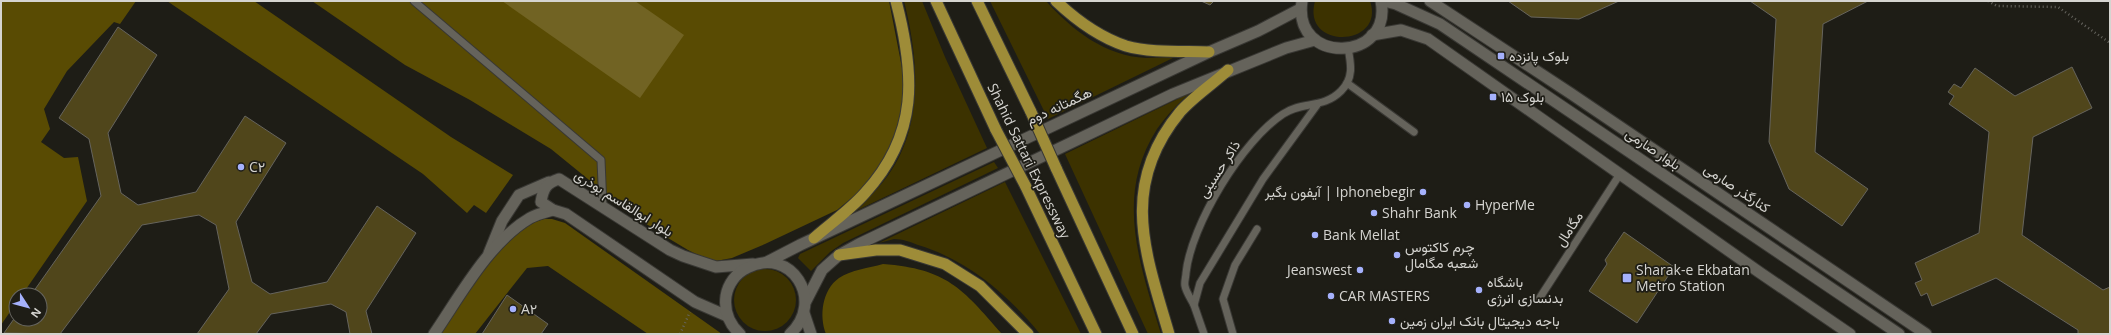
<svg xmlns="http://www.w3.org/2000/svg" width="2111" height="335" viewBox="0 0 2111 335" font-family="'Open Sans',Vazirmatn,sans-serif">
	<rect width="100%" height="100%" fill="#1e1d16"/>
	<g fill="#3c3200">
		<path d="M904,1H922L945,57L987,148L843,217C852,210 861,204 870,196C925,145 921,68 904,1Z"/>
		<path d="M990,1H1046C1072,30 1105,56 1146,58C1156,58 1167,57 1177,56L1048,119Z"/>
		<path d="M1315,1H1370C1386,47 1301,51 1315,1Z"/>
		<path d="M1190,93C1178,104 1166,116 1157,129C1114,196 1140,265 1161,334H1148L1065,154Z"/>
		<path d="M994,162L998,168L843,243L830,252L811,271L798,258L800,254Z"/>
		<path d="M1005,182L1081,334H1040C1008,295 968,260 918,245C911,242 902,239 894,239C889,240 884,242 879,243Z"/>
		<circle cx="765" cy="300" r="31"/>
	</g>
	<g fill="#594b03">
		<path d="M1,1H136L120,24L114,22L67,71L44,109L50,129L41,142L64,158L78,157L87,201L22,295H16V303L1,325Z"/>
		<path d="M167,1H254L451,137L513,175L486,213L474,205L467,213L423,174Z"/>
		<path d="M312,1H889L903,73V105L897,132L884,162L859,192L837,210L765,244L732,258L716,261L704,258L688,250L658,232L626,210L551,149L470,100L405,65Z"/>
		<path d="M544,219H552L565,223L722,334H648L548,266L527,268L475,334H440C463,301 505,229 544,219Z"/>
		<path d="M883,264C947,269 962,288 1002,334H826C819,316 822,290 839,278C851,270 869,268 883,264Z"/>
	</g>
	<path fill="#716323" d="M502,1H635L684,35L640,98Z"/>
	<g fill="#50461b" stroke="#66645d">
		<path d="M1201,1H1214L1210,5Z"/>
		<path d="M1508,1H1619L1579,19L1531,17Z"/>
		<path d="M1750,1H1868L1823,24L1815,152L1868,189L1842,226L1789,189L1769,142L1776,19Z"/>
		<path d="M118,27L157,55L108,133L121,193L138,205L196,192L245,116L286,143L236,222L252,282L270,294L327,282L377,206L416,233L366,311L372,334H350L346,312L331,304L271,314L256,334H197L229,289L216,225L199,215L142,225L60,334L4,333L16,316V319H40V295H31L101,196L89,139L59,118Z"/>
		<path d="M2072,67L2092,108L2033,137L2022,235L2103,290L2110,287V334H2078V330L1996,278L1932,306L1927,293L1921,296L1915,283L1922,280L1915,263L1979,233L1989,132L1949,104L1954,96L1948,92L1954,84L1961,88L1975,68L2015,96Z"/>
		<path d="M1624,232L1674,267L1637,323L1589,291L1607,264L1605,260Z"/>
		<path d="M507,295L548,324L541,334H482Z"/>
	</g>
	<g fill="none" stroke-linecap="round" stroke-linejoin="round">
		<defs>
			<g id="service">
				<path d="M414,1L601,160L603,207"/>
				<path d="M1347,83L1414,132"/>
				<path d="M1317,105L1263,179L1200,283L1194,305C1191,299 1186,292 1185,286C1184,282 1186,277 1186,273C1191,225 1242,141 1283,114C1302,101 1323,109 1341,91C1354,78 1351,64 1348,48"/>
				<path d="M1539,299L1620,174"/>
				<path d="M1194,305L1204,334"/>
				<path d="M1233,334L1223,299L1235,265L1257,229"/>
			</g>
			<g id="minor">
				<path d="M1430,1L1570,93L1926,334"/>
				<path d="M489,253L502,221L519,195L549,182"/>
				<path d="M434,334C460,296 489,242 530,218C537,214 546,212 553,210"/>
			</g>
			<g id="tertiary">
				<path d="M1384,1L1396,4L1440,24L1899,334"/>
				<path d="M1372,35L1401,30L1428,39L1759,272L1850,334"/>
				<path d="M727,316L695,302L566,214L553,210L541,202C543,189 546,183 559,179L670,250L683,256L716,267L753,264"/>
			</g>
			<g id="secondary">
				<path d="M1302,1C1292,66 1393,62 1381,1"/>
				<path d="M767,262L800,245L1209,52L1258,31L1300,9"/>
				<path d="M806,301L822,270L839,255L859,244L1173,94L1286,48L1315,40"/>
				<path d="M804,313L811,334"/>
				<path d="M740,334C729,324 724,311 726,296C728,284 736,273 747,268C791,245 826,301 790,334"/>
			</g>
			<g id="trunk">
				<path d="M936,1L996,130"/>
				<path d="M977,1L1031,112"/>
				<path d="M1056,1C1076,20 1099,37 1126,46C1150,53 1184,51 1209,52"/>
				<path d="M1056,168L1133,334"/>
				<path d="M1025,185L1096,334"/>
				<path d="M814,238C831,223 850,210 865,193C919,134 915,74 896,1"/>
				<path d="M839,255L876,250H900L945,264L980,286L1028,334"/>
				<path d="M1169,334C1145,252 1119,186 1180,112C1193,97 1213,84 1228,70"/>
			</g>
		</defs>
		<use href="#service" stroke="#393834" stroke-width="9"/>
		<use href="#minor" stroke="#393834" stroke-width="13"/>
		<use href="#tertiary" stroke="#393834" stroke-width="13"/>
		<use href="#secondary" stroke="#393834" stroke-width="13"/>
		<use href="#trunk" stroke="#393834" stroke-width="13"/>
		<g stroke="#66655f" stroke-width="2.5" stroke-dasharray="1 3" stroke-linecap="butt">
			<path d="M1988,1L1997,6L2058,7L2110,43"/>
			<path d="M680,334L690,312"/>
		</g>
		<use href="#service" stroke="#65635b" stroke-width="7"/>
		<use href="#minor" stroke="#65635b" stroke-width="11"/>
		<use href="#tertiary" stroke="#65635b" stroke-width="11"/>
		<use href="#secondary" stroke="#65635b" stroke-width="11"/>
		<use href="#trunk" stroke="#9e8c38" stroke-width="11"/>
		<defs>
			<g id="trunk-bridge">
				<path d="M1031,112L1056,168"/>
				<path d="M996,130L1025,185"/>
			</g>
		</defs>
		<use href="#trunk-bridge" stroke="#393834" stroke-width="13" stroke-linecap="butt"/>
		<use href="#trunk-bridge" stroke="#9e8c38" stroke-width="11"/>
	</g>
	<g fill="#a5b1fc" stroke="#1e1d16" stroke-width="1.5">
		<rect x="1497" y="52" width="8" height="8" rx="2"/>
		<rect x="1489" y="93" width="8" height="8" rx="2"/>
		<circle cx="241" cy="167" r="4"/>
		<circle cx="1423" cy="192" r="4"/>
		<circle cx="1467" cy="205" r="4"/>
		<circle cx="1374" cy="213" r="4"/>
		<circle cx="1315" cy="235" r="4"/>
		<circle cx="1397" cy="255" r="4"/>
		<circle cx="1360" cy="270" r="4"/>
		<rect x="1622" y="273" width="10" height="10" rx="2"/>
		<circle cx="1479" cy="290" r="4"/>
		<circle cx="1331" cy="296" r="4"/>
		<circle cx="513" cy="309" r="4"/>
		<circle cx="1392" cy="321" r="4"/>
	</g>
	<g text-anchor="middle" stroke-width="3.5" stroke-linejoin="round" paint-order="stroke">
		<g font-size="14" fill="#d5d4d0" stroke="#1e1d16" text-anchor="start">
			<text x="1509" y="61">بلوک پانزده</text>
			<text x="1501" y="102">بلوک ۱۵</text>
			<text x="249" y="172">C۲</text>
			<text x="1415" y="197" text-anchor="end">آیفون بگیر | Iphonebegir</text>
			<text x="1475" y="210">HyperMe</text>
			<text x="1382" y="218">Shahr Bank</text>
			<text x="1323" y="240">Bank Mellat</text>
			<text x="1405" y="252">چرم کاکتوس<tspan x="1405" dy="16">شعبه مگامال</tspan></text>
			<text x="1352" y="275" text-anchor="end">Jeanswest</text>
			<text x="1636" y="275">Sharak-e Ekbatan<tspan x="1636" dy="16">Metro Station</tspan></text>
			<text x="1487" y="287">باشگاه<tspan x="1487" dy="16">بدنسازی انرژی</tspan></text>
			<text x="1339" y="301">CAR MASTERS</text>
			<text x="521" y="314">A۲</text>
			<text x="1400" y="326">باجه دیجیتال بانک ایران زمین</text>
		</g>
		<g font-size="14" fill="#d5d4d0" stroke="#1e1d16">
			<text transform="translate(1059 106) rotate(-25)" y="5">هگمتانه دوم</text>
			<text transform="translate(1653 149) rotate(34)" y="5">بلوار صارمی</text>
			<text transform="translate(1029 161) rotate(64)" y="5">Shahid Sattari Expressway</text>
			<text transform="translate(1219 169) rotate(-57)" y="5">ذاکر حسینی</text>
			<text transform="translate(1737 188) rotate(34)" y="5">کنارگذر صارمی</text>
			<text transform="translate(624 203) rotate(32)" y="5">بلوار ابوالقاسم بوذری</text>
			<text transform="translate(1569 229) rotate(-57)" y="5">مگامال</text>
		</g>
	</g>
	<rect width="2111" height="335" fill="none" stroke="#d5d4d0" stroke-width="4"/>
	<g transform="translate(28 307) rotate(126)"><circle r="19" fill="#1e1d16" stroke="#676660"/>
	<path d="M0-3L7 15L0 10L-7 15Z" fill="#a5b1fc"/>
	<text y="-6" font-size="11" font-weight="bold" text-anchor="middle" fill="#d5d4d0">N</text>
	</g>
</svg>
